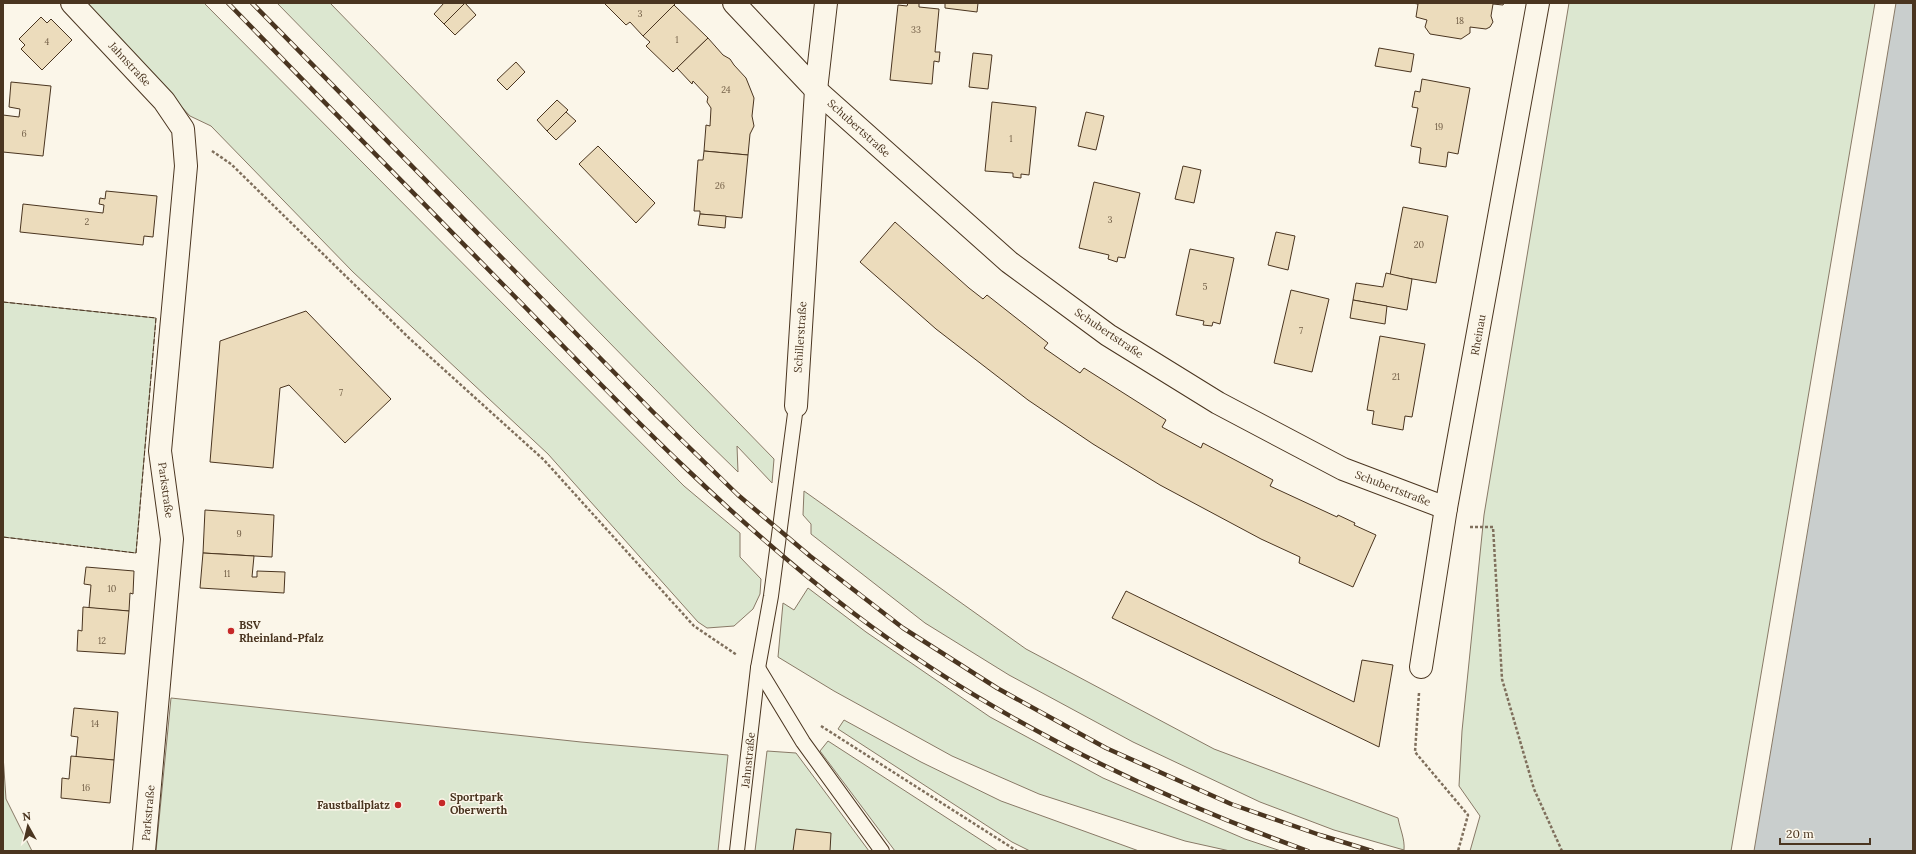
<svg xmlns="http://www.w3.org/2000/svg" width="1916" height="854" viewBox="0 0 1916 854" font-family="Lora,serif">
	<rect width="100%" height="100%" fill="#fbf6e9"/>
	<g fill="#dce7d0" stroke="#887966">
		<path d="M85,3H204L684,486L740,533V557L761,579L760,594L753,609L734,626L707,628L698,622L548,454L353,272L211,126L190,116Z"/>
		<path d="M277,3H330L774,459L772,483L737,446L738,472L698,433Z"/>
		<path d="M1569,3H1875L1731,851H1470L1480,816L1459,786L1462,731L1484,515Z"/>
		<path d="M3,302L156,318L136,553L3,537Z"/>
		<path d="M804,491L1026,649L1214,749L1398,818C1400,829 1405,839 1404,850L1334,830L1260,802L1133,742L1009,675L925,623L811,534V524L803,515Z"/>
		<path d="M808,588L866,632L990,717L1103,778L1245,839L1281,851H1230L1185,841L1039,794L952,756L834,691L778,657L783,603L794,610Z"/>
		<path d="M171,698L581,742L728,755L718,851H156Z"/>
		<path d="M844,720L921,762L1001,801L1139,851H1030L1012,842L838,729Z"/>
		<path d="M828,741L998,851H895L820,751Z"/>
		<path d="M767,751L796,753L869,851H755Z"/>
		<path d="M3,755L6,799L32,851H3Z"/>
	</g>
	<path fill="#c9cecd" stroke="#887966" d="M1896,3H1913V851H1754Z"/>
	<g fill="#ecdcbc" stroke="#4a3520">
		<path d="M444,3H465L444,24L434,14Z"/>
		<path d="M465,3L476,15L455,35L444,24Z"/>
		<path d="M604,3H676L643,36L630,22L626,25Z"/>
		<path d="M908,3H919V7L939,9L935,52H940L939,62L934,61L932,84L890,80L898,5L907,6Z"/>
		<path d="M945,3H978L977,12L945,8Z"/>
		<path d="M1412,3H1504L1503,5L1493,4L1491,16L1493,22L1490,27L1486,29L1470,27V33L1461,39L1430,34L1425,27L1427,20L1416,17L1418,4Z"/>
		<path d="M674,5L708,38L673,72L646,46L650,42L643,36Z"/>
		<path d="M41,17L47,23L51,19L72,40L42,70L21,49L25,45L19,39Z"/>
		<path d="M708,38L723,55L730,59L734,65L746,78L754,98L752,116L754,126L750,134L748,155L704,151L706,125L710,126L711,108L707,102L708,97L693,81L692,84L677,68Z"/>
		<path d="M1379,48L1414,54L1411,72L1375,66Z"/>
		<path d="M973,53L992,55L988,89L969,87Z"/>
		<path d="M516,62L525,72L507,90L497,80Z"/>
		<path d="M1422,79L1470,88L1458,154L1448,152L1446,167L1419,163L1421,148L1411,146L1418,108L1412,107L1415,91L1420,92Z"/>
		<path d="M11,82L51,86L43,156L3,152V115L19,117L20,109L9,107Z"/>
		<path d="M557,100L568,110L547,131L537,120Z"/>
		<path d="M992,102L1036,107L1029,175L1021,174V178L1013,177V173L985,171Z"/>
		<path d="M566,112L576,121L556,140L547,131Z"/>
		<path d="M1086,112L1104,116L1096,150L1078,146Z"/>
		<path d="M598,146L655,203L636,223L579,164Z"/>
		<path d="M704,151L748,155L742,218L700,214V211H694L698,160H703Z"/>
		<path d="M1183,166L1201,170L1194,203L1175,199Z"/>
		<path d="M1094,182L1140,193L1125,258L1118,257L1117,262L1108,259L1109,255L1079,248Z"/>
		<path d="M106,191L157,196L153,237L144,236L143,245L20,232L23,204L103,213L104,205L99,204L100,198L105,199Z"/>
		<path d="M1403,207L1448,216L1436,283L1390,275Z"/>
		<path d="M700,214L726,216L725,228L698,225Z"/>
		<path d="M895,222L969,288L983,299L987,295L1048,343L1044,348L1080,373L1084,368L1166,420L1162,427L1201,448L1203,443L1273,480L1270,486L1337,517L1338,515L1355,523L1354,525L1376,535L1353,587L1299,563L1300,557L1261,539L1160,485L1093,444L1028,400L936,329L860,262Z"/>
		<path d="M1276,232L1295,236L1288,270L1268,265Z"/>
		<path d="M1190,249L1234,258L1220,324L1213,322L1212,326L1203,325L1204,321L1176,315Z"/>
		<path d="M1386,273L1412,279L1407,310L1353,300L1356,283L1383,287Z"/>
		<path d="M1291,290L1329,299L1312,372L1274,363Z"/>
		<path d="M1353,300L1387,306L1385,324L1350,318Z"/>
		<path d="M306,311L391,399L345,443L289,385L280,388L273,468L210,462L220,341Z"/>
		<path d="M1380,336L1425,344L1412,417L1405,416L1403,430L1372,424L1374,411L1367,410Z"/>
		<path d="M205,510L274,515L272,557L203,553Z"/>
		<path d="M203,553L254,556L252,577H257V571L285,572L284,593L200,588Z"/>
		<path d="M86,567L134,571L133,594L130,593L129,611L89,608L91,585L84,584Z"/>
		<path d="M1126,591L1354,702L1362,660L1393,665L1379,747L1112,618Z"/>
		<path d="M83,607L129,611L125,654L77,651L78,630L82,631Z"/>
		<path d="M74,708L118,712L114,760L76,757L78,737L71,736Z"/>
		<path d="M71,756L114,760L110,803L61,798L62,778L69,779Z"/>
		<path d="M796,829L831,833L830,851H793Z"/>
	</g>
	<g fill="none" stroke-linecap="round" stroke-linejoin="round">
		<defs>
			<g id="service">
				<path d="M758,668L803,742L882,851"/>
				<path d="M737,851L758,668L771,596L796,406"/>
			</g>
			<g id="minor">
				<path d="M72,3L164,101L183,129L186,166L160,451L172,539L144,851"/>
				<path d="M734,3L816,90L1009,262L1108,335L1218,403L1343,469L1446,508"/>
				<path d="M796,406L816,90L826,3"/>
				<path d="M1421,667L1446,508L1538,3"/>
			</g>
		</defs>
		<use href="#service" stroke="#4a3520" stroke-width="16"/>
		<use href="#minor" stroke="#4a3520" stroke-width="24"/>
		<g stroke="#7f6f5c" stroke-width="2.5" stroke-dasharray="3 2" stroke-linecap="butt">
			<path d="M212,151L231,164L409,338L544,460L694,626L737,655"/>
			<path d="M1470,527H1493L1502,679L1534,789L1562,851"/>
			<path d="M1419,693L1415,752L1468,815L1458,851"/>
			<path d="M821,726L1017,851"/>
		</g>
		<use href="#service" stroke="#fbf6e9" stroke-width="14"/>
		<use href="#minor" stroke="#fbf6e9" stroke-width="22"/>
		<defs>
			<g id="rail">
				<path d="M228,3C327,105 426,206 526,308C629,414 734,522 852,612C990,717 1146,793 1308,851"/>
				<path d="M252,3L653,412L738,495L810,556L903,628L997,688L1106,748L1231,804L1320,835L1372,851"/>
			</g>
		</defs>
		<use href="#rail" stroke="#4a3520" stroke-width="4.5"/>
		<use href="#rail" stroke="#fbf6e9" stroke-width="3" stroke-dasharray="9" stroke-linecap="butt"/>
		<path stroke="#4a3520" stroke-width="1" stroke-dasharray="5 2" stroke-linecap="butt" d="M3,302L156,318L136,553L3,537"/>
	</g>
	<g fill="#c62828" stroke="#fbf6e9" stroke-width="1.5">
		<circle cx="231" cy="631" r="4"/>
		<circle cx="442" cy="803" r="4"/>
		<circle cx="398" cy="805" r="4"/>
	</g>
	<g text-anchor="middle" stroke-width="3" stroke-linejoin="round" paint-order="stroke">
		<g font-size="9" fill="#725f47">
			<text x="640" y="17">3</text>
			<text x="1460" y="24">18</text>
			<text x="916" y="33">33</text>
			<text x="677" y="43">1</text>
			<text x="47" y="45">4</text>
			<text x="726" y="93">24</text>
			<text x="1439" y="130">19</text>
			<text x="24" y="137">6</text>
			<text x="1011" y="142">1</text>
			<text x="720" y="189">26</text>
			<text x="1110" y="223">3</text>
			<text x="87" y="225">2</text>
			<text x="1419" y="248">20</text>
			<text x="1205" y="290">5</text>
			<text x="1301" y="334">7</text>
			<text x="1396" y="380">21</text>
			<text x="341" y="396">7</text>
			<text x="239" y="537">9</text>
			<text x="227" y="577">11</text>
			<text x="112" y="592">10</text>
			<text x="102" y="644">12</text>
			<text x="95" y="727">14</text>
			<text x="86" y="791">16</text>
		</g>
		<g font-size="11" fill="#4a3520" stroke="#fbf6e9">
			<text transform="translate(130 64) rotate(47)" y="4">Jahnstraße</text>
			<text transform="translate(859 128) rotate(42)" y="4">Schubertstraße</text>
			<text transform="translate(1109 333) rotate(34)" y="4">Schubertstraße</text>
			<text transform="translate(1478 335) rotate(-80)" y="4">Rheinau</text>
			<text transform="translate(800 337) rotate(-86)" y="4">Schillerstraße</text>
			<text transform="translate(1393 488) rotate(21)" y="4">Schubertstraße</text>
			<text transform="translate(166 490) rotate(82)" y="4">Parkstraße</text>
			<text transform="translate(748 760) rotate(-84)" y="4">Jahnstraße</text>
			<text transform="translate(148 813) rotate(-85)" y="4">Parkstraße</text>
		</g>
		<g font-size="11" font-weight="bold" fill="#4a3520" stroke="#fbf6e9" text-anchor="start">
			<text x="239" y="629">BSV<tspan x="239" dy="13">Rheinland-Pfalz</tspan></text>
			<text x="450" y="801">Sportpark<tspan x="450" dy="13">Oberwerth</tspan></text>
			<text x="390" y="809" text-anchor="end">Faustballplatz</text>
		</g>
	</g>
	<rect width="1916" height="854" fill="none" stroke="#4a3520" stroke-width="8"/>
	<g transform="translate(28 826) rotate(352)" stroke="#fbf6e9" stroke-width="3" paint-order="stroke">
	<path d="M0-3L7 15L0 10L-7 15Z" fill="#4a3520"/>
	<text y="-6" font-size="11" font-weight="bold" text-anchor="middle" fill="#4a3520">N</text>
	</g>
	<path d="M1780 838v6h90v-6" fill="none" stroke="#4a3520" stroke-width="2"/>
	<text x="1786" y="838" font-size="12" fill="#4a3520" stroke="#fbf6e9" stroke-width="3" paint-order="stroke">20 m</text>
</svg>
